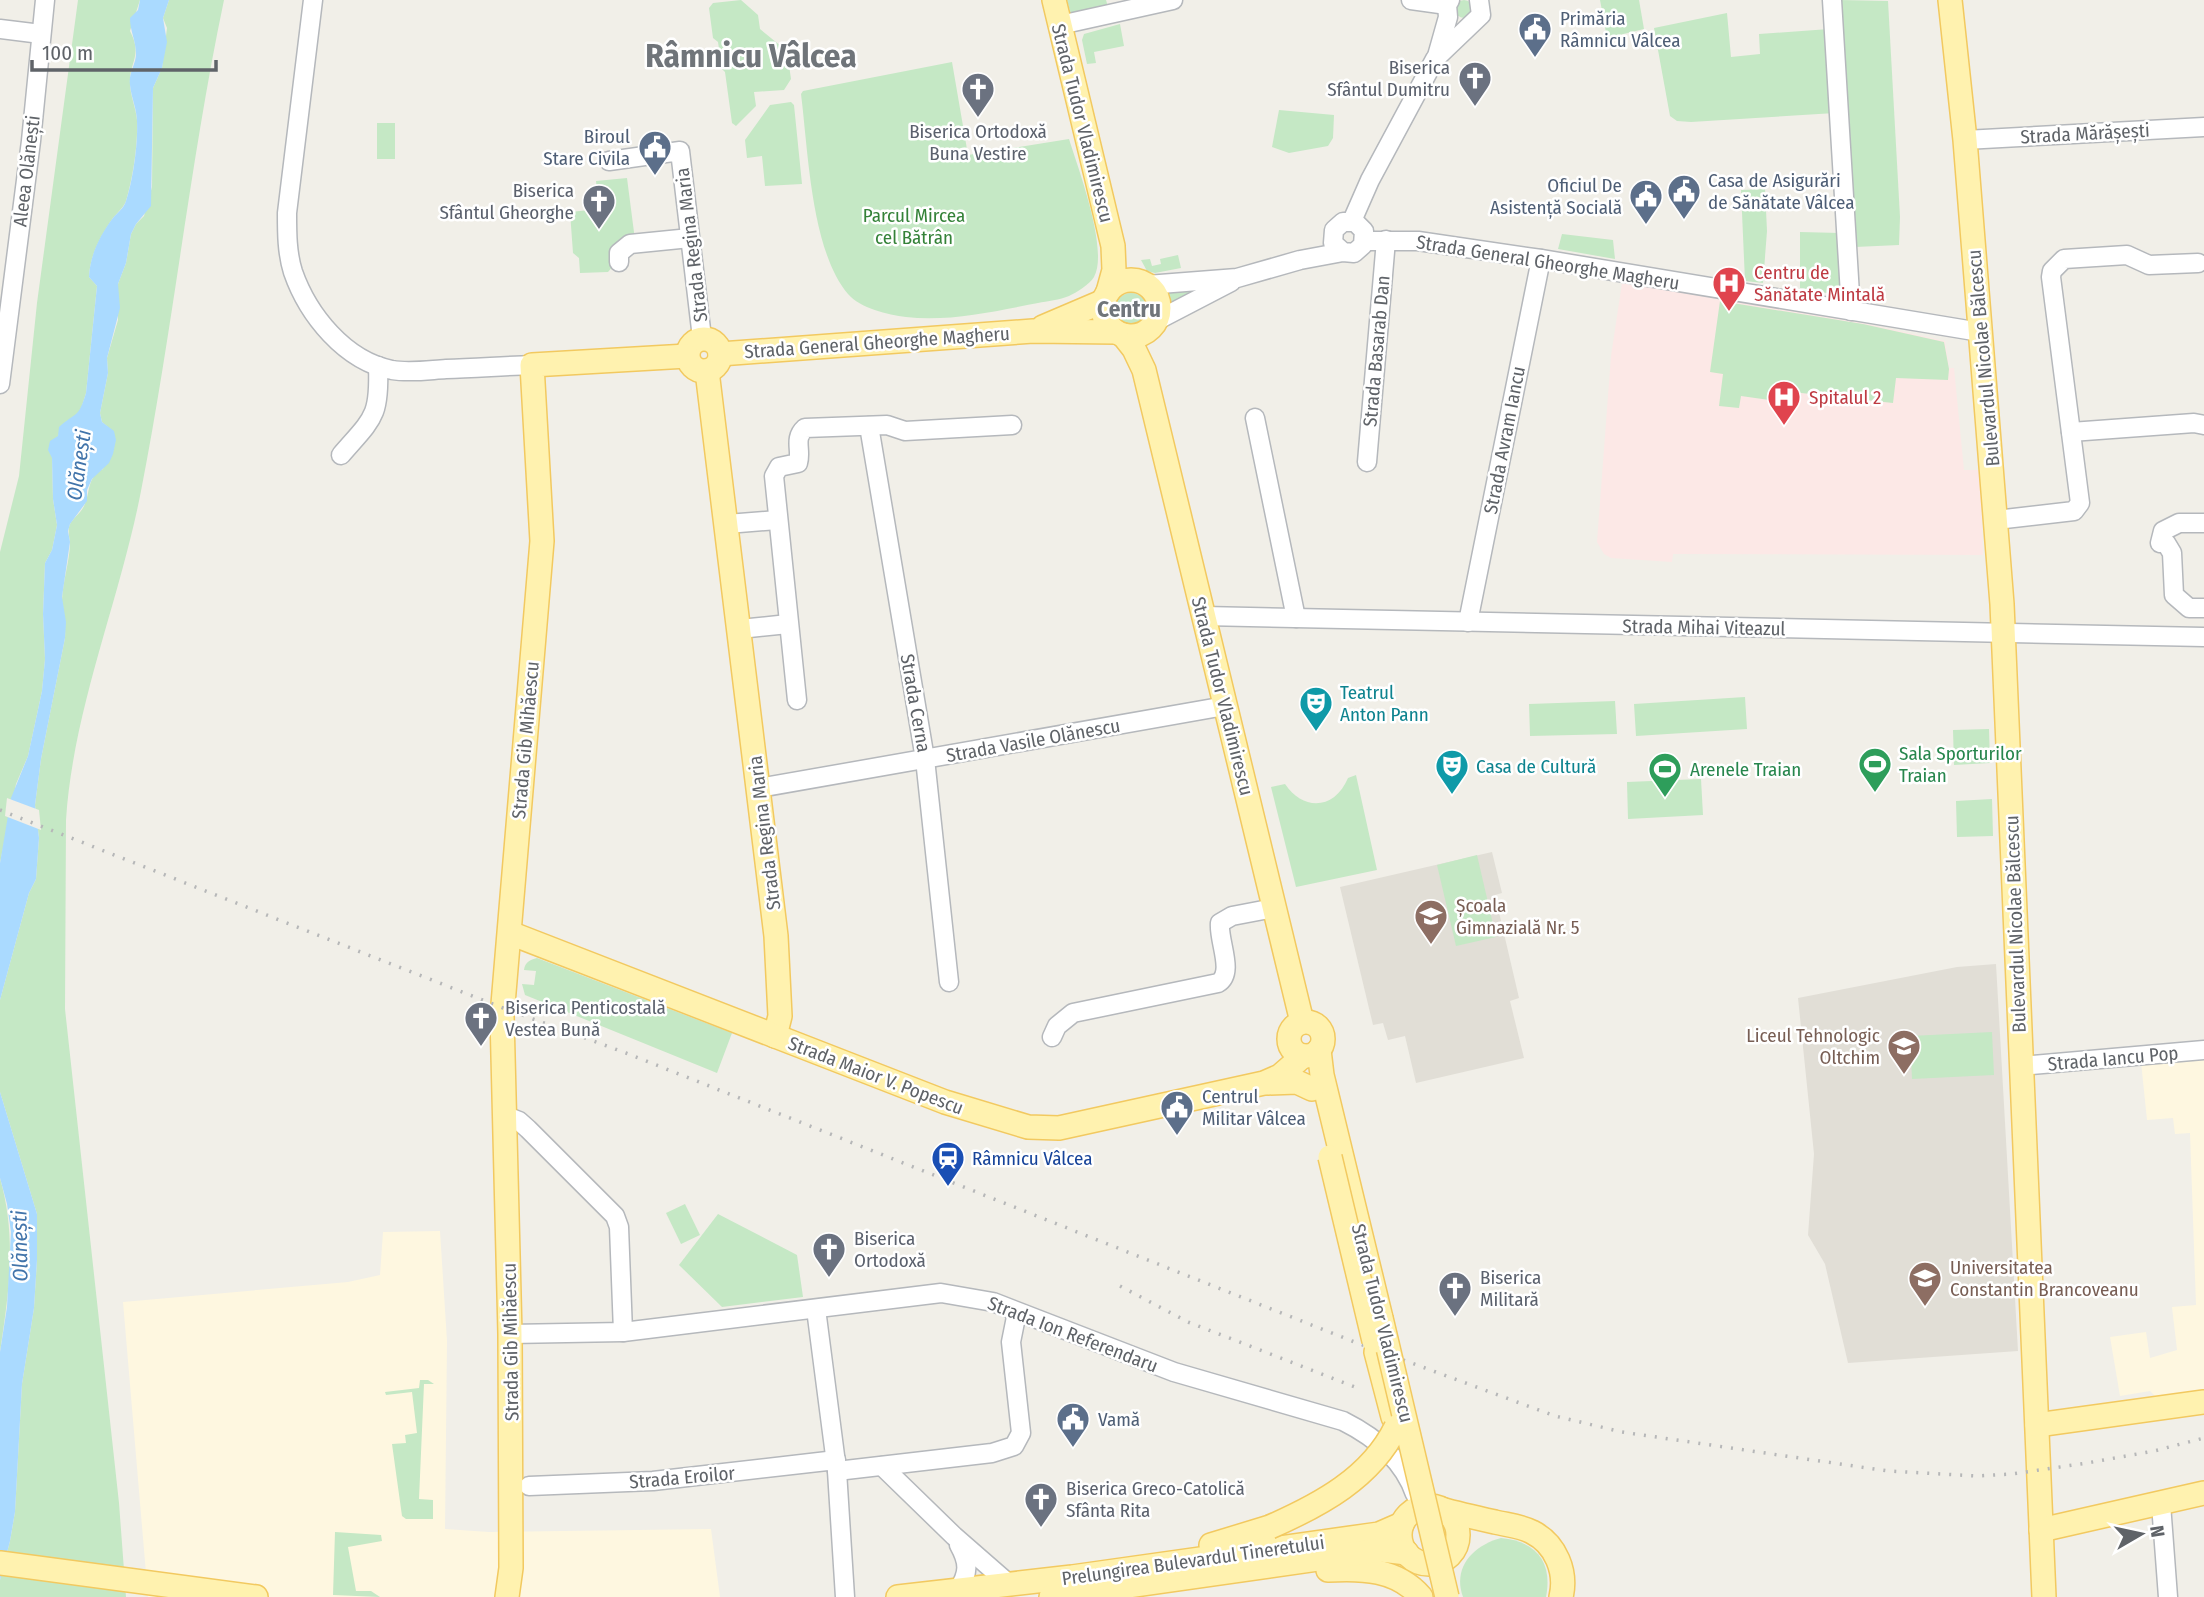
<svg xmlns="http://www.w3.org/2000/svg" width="2204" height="1597" viewBox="0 0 2204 1597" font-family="'Fira Sans Condensed',sans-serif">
	<rect width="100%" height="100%" fill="#f1efe8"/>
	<g fill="#fef7e0">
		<path d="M2204,1056V1395L2161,1402L2150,1391L2120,1396L2110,1337L2146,1332L2150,1358L2177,1350L2172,1307L2196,1305L2190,1133L2175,1134L2173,1118L2147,1120L2141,1062Z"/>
		<path d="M440,1231L447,1341L445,1529L489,1532L711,1529L720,1597H148L123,1302L348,1282L380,1275L383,1232Z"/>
	</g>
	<g fill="#e1ded6">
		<path d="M1492,852L1502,893L1495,895L1519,998L1510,1001L1524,1058L1416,1083L1405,1036L1388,1040L1383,1023L1373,1025L1340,887Z"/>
		<path d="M1996,964L2018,1351L1848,1363L1825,1264L1808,1235L1814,1154L1798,998L1957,967Z"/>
	</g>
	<path fill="#fce8e6" d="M1622,283L1863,323L1945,341L1949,368H1954L1964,470H1980L1983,555L1673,554L1672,562L1611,558L1604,554L1597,542L1611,356Z"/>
	<g fill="#c5e8c5">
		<circle cx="1464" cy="9" r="9"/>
		<path d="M78,0H140L130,31C143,56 129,62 130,83C130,95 136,108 137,120C138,145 133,177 126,201C124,207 118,212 113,218C101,235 90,255 89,277L97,286L86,393L81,409L75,418L65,423L58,436L52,458L53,499L57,525L52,550L45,563L43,614L45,659L42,691L28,756L16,784L0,863V552L19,476L37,303Z"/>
		<path d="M169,0H224C190,162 173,328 141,491C120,600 73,709 66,820L65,1009L119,1503L126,1597H0V1580L10,1541L15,1512L22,1384L34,1308L37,1260V1214L0,1092V1000L29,893L36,879L39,838L35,805L41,759L65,638C66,624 62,613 62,600C63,581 69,563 70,545C70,538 67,531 70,524C74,517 81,513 84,506C91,492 86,478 103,469L114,432L102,422L100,413L108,373L107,358L118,320V284L126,263L131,234L136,224L144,216L152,187L153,88L162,68L167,28L163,18Z"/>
		<path d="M741,0L758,15L760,29L787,51L791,79L784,90L754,92L756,106L736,126L732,123L725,72L722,69L718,42L713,38L709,8L713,3Z"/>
		<path d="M1067,0H1106L1108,7L1071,15Z"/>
		<path d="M1600,0H1639L1644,29L1607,38Z"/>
		<path d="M1840,0L1888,1L1900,217L1899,245L1855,247Z"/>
		<path d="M1727,13L1731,57L1760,54L1759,34L1829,29L1835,113L1691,122L1677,121L1670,116L1654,28Z"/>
		<path d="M1120,24L1124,46L1094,52L1096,63L1087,64L1082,40L1084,34Z"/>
		<path d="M952,62L968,155L1069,139C1078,168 1109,250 1094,277C1090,284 1076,293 1069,296C1060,300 1047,301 1038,303C996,311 949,322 906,317C888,315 860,308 848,294C811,251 808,149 801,94L803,91Z"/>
		<path d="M791,102L794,105L802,184L765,186L762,156L747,158L745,140L770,105Z"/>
		<path d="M1279,110L1334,115L1333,138L1328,146L1289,153L1272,147Z"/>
		<rect x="377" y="123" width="18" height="36"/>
		<path d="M627,178L635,240L608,272L580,273L579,258L573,253L570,212L599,209L596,181Z"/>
		<path d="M1765,189L1767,231L1763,283L1745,281L1741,190Z"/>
		<path d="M1800,232L1840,233L1843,291L1837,295L1800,288Z"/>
		<path d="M1562,234L1613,240L1615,259L1558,249Z"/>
		<path d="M1178,255L1181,268L1155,273L1147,271L1141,260L1150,259L1152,266L1161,264L1160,259Z"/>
		<path d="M1210,285L1168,305V297L1164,292Z"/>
		<circle cx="1131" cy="309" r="16"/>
		<path d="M1720,301L1863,324L1944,342L1949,369L1948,380L1896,378L1893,403L1792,392L1791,403L1741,396L1739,408L1719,406L1723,374L1710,372Z"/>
		<path d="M1745,697L1747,729L1636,736L1634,704Z"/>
		<path d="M1615,701L1617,734L1530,736L1529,704Z"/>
		<path d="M1989,729L1990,763L1954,765L1953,730Z"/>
		<path d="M1356,775L1377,870L1296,887L1271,787L1285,784C1304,812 1335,809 1348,778Z"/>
		<path d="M1701,779L1703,815L1628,819L1627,782Z"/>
		<path d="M1992,799L1993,836L1957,837L1956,801Z"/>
		<path d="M1477,855L1496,937L1456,946L1437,865Z"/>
		<path d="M537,958L732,1033L717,1073L525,995L522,984L534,985L536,971L524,970C525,962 530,960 537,958Z"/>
		<path d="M1992,1032L1994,1075L1912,1079L1910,1036Z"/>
		<path d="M0,1178C17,1239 9,1291 0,1352Z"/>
		<path d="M685,1204L700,1235L681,1244L666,1213Z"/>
		<path d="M718,1214L797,1255L803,1297L722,1307L679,1265Z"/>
		<path d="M420,1380H428L434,1384H424L419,1499L433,1500V1519H406L402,1516L392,1444L406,1443L405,1435L417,1433L412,1392L386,1395L385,1392L419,1388Z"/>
		<path d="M335,1532L381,1535L382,1541L348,1547L356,1591H371L380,1597L333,1595Z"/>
		<path d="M1501,1538C1536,1541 1553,1562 1546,1597H1463C1452,1567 1474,1545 1501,1538Z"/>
	</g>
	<g fill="#aadaff">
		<path d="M140,0H169L163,18L167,42L162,68L153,88L151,206L136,224L131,234L126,263L118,284L120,308L107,358L108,373L100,413L102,422L114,431L116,440L113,454L109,463L92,479L87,490V501L70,524L68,531L70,542L62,597L66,622L65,638L41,759L35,805L39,838L36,879L29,893L0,1000V863L11,798L28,756L42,691L45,659L43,614L45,563L52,550L57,525L53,499L52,458L48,450L50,441L58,436L59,427C77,411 78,419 86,393L97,286L89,277C90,255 100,235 113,218C117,213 124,208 126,201C133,180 138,144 137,122C137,109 131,97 130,85C128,74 136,64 136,54C136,41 130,31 130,18L138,10Z"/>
		<path d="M0,1092L37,1214V1260L34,1308L22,1384L15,1512L10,1541L0,1580V1352L7,1307L11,1232L7,1204L0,1178Z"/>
	</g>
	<path fill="#f1efe8" d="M7,798L39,810L41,830L5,816Z"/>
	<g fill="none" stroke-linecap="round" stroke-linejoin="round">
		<defs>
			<g id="minor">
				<path d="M313,0L287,213C287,233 287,253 293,272C308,315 345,361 392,370C410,373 429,370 446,369C475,368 504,366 532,365"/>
				<path d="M1411,0L1447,5"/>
				<path d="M1832,0L1851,311"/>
				<path d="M1060,25L1173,0"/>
				<path d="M0,29L41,34"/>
				<path d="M1437,56L1448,17L1447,5L1450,0"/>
				<path d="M1965,140L2204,127"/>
				<path d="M609,161L680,151L702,338"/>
				<path d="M1352,221L1370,180L1435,59L1481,15L1479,0"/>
				<path d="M1365,241H1418L1541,259L1980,332"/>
				<path d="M619,262V253L630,244L690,238"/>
				<path d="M1147,285L1237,278L1300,260L1343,252L1354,253L1363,245L1364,231L1355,222H1343L1334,230L1333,243L1343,252"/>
				<path d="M1156,321L1231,282"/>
				<path d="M0,384L31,141L45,0"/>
				<path d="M1255,418L1296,618"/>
				<path d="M869,426L925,759L949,982"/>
				<path d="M2071,432L2194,423L2204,425"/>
				<path d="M341,455C373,418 380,417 378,366"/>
				<path d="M1367,462L1386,240"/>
				<path d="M1996,520L2074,511L2080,503L2051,277L2052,271L2064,259L2127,255L2149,265L2198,263"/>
				<path d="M727,524L777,520"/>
				<path d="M2160,543L2163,531L2179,523H2204"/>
				<path d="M2166,543L2172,553L2174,595L2189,608H2204"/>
				<path d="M1204,616L2204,637"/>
				<path d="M1468,622L1541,259"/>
				<path d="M740,629L788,624"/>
				<path d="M797,700L774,476L779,467L798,463C802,450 793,439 805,428L887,425L905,431L1012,425"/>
				<path d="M759,788L1225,706"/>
				<path d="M1052,1037L1057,1026L1073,1013L1218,983C1235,973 1218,941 1220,923L1232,916L1274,908"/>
				<path d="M2021,1066L2204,1050"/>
				<path d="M506,1116L519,1121L528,1129L615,1216L619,1227L623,1332"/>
				<path d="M816,1309L837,1471L845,1597"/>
				<path d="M510,1334L623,1332L941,1293L993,1302L1174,1372L1343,1421C1375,1437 1403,1459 1415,1494"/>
				<path d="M882,1466L954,1536L1009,1584"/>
				<path d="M837,1471L992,1453L1014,1446L1021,1433L1011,1342L1017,1312"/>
				<path d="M529,1486L653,1481L836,1460"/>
				<path d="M2161,1504L2168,1597"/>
				<path d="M958,1590C969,1573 969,1563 959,1545"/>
			</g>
			<g id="major">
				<path d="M1054,0L1113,246L1114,270L1108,292"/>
				<path d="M1950,0L1965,140L2002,604L2044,1597"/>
				<circle cx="1131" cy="308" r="28"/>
				<path d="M1043,327L1104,301"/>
				<path d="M1123,335L1134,349L1144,370L1302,1022"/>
				<circle cx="704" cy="355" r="16"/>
				<path d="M720,354L1033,331L1116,332"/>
				<path d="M707,371L776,936L780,1016L775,1036"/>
				<path d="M510,933L945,1102L1028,1127L1059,1128L1264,1083L1280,1076L1303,1056"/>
				<circle cx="1306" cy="1039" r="17"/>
				<path d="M1319,1050L1322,1075L1381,1318"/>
				<path d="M1268,1083L1297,1082L1312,1089"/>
				<path d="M1376,1352L1393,1417"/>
				<path d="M2037,1425L2204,1402"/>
				<circle cx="1429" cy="1535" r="29"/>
				<path d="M1441,1509C1459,1514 1477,1518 1495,1522C1507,1525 1521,1526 1532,1532C1556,1544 1567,1572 1561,1597"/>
				<path d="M2041,1530L2204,1493"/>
				<path d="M1211,1545L1270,1527"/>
				<path d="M0,1563L256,1597"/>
				<path d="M1328,1570C1362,1568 1397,1569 1421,1597"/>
				<path d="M507,1597L511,1568L510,1334L502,1016L542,541L532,365L687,356"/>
				<path d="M898,1597L1072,1577L1379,1534L1402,1524"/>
				<path d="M1051,1597L1381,1550L1407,1553"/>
			</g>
		</defs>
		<use href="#minor" stroke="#b5b8bc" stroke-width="21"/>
		<use href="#major" stroke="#f2c960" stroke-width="26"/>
		<use href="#minor" stroke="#fff" stroke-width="18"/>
		<use href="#major" stroke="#fff2af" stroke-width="23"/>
		<g stroke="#b6b7b8" stroke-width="3.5" stroke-dasharray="2 9" stroke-linecap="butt">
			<path d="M0,810L503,1008L626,1053L1352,1341L1555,1416L1622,1432L1888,1471L1977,1476L2012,1474L2087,1463L2154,1451L2204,1438"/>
			<path d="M1120,1286L1188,1322L1360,1389"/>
		</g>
		<defs>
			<g id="major-bridge">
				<path d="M1330,1157L1374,1341"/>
				<path d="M1381,1318L1447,1597"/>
				<path d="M1270,1527C1320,1505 1371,1478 1396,1427"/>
			</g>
		</defs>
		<use href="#major-bridge" stroke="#f2c960" stroke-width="26" stroke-linecap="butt"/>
		<use href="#major-bridge" stroke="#fff2af" stroke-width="23"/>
	</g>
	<defs>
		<symbol id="civic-pin" viewBox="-11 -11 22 30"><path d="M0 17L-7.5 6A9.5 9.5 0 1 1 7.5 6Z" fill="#5c6f8a" stroke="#fff"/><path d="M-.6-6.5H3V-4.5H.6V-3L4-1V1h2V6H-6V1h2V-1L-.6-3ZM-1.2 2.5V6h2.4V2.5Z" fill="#fff"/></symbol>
		<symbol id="church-pin" viewBox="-11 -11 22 30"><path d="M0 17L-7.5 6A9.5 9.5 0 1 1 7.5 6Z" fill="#6b7280" stroke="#fff"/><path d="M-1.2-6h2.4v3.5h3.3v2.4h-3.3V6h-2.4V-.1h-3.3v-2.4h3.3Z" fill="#fff"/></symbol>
		<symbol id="hospital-pin" viewBox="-11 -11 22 30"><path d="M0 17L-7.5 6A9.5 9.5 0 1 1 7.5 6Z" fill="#e0444e" stroke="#fff"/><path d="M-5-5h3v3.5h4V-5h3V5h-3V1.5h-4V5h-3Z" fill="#fff"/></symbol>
		<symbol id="theatre-pin" viewBox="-11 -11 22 30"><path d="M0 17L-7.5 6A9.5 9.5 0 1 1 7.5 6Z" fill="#0f9aa8" stroke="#fff"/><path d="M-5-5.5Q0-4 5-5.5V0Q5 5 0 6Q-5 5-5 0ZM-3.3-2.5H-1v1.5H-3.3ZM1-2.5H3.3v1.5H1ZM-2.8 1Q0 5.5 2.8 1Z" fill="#fff"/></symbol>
		<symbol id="stadium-pin" viewBox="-11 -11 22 30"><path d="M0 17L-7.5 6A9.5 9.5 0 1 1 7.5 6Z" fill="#2e9e5b" stroke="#fff"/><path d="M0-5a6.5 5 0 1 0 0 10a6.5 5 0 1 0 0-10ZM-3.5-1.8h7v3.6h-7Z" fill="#fff"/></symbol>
		<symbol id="school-pin" viewBox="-11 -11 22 30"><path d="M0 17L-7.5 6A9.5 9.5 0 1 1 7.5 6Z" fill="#8d6e63" stroke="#fff"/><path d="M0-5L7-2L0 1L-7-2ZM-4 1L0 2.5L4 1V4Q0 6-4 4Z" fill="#fff"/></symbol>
		<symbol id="station-pin" viewBox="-11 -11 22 30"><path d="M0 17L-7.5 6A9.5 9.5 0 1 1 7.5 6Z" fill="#1a4fb4" stroke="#fff"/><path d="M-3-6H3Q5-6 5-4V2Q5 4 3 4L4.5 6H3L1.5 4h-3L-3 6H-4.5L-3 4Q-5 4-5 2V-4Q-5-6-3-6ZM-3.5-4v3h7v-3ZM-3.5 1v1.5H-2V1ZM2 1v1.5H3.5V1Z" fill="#fff"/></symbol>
		<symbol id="university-pin" viewBox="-11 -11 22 30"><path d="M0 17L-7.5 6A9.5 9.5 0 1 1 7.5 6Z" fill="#8d6e63" stroke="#fff"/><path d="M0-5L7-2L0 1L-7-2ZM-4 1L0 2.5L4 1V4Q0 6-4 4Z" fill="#fff"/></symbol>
	</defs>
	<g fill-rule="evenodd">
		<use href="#civic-pin" x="1516" y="10" width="38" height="52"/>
		<use href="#church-pin" x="1456" y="59" width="38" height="52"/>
		<use href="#church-pin" x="959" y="70" width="38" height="52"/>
		<use href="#civic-pin" x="636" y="128" width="38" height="52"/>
		<use href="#civic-pin" x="1665" y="172" width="38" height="52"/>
		<use href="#civic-pin" x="1627" y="177" width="38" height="52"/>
		<use href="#church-pin" x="580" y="182" width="38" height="52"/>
		<use href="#hospital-pin" x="1710" y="264" width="38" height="52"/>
		<use href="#hospital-pin" x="1765" y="378" width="38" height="52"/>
		<use href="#theatre-pin" x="1297" y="684" width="38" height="52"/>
		<use href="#stadium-pin" x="1856" y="745" width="38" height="52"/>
		<use href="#theatre-pin" x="1433" y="747" width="38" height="52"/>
		<use href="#stadium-pin" x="1646" y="750" width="38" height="52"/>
		<use href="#school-pin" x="1412" y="897" width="38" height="52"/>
		<use href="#church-pin" x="462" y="999" width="38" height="52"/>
		<use href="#school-pin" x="1885" y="1027" width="38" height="52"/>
		<use href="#civic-pin" x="1158" y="1088" width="38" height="52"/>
		<use href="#station-pin" x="929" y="1139" width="38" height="52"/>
		<use href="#church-pin" x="810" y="1230" width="38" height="52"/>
		<use href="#university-pin" x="1906" y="1259" width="38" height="52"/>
		<use href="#church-pin" x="1436" y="1269" width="38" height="52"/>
		<use href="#civic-pin" x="1054" y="1400" width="38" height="52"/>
		<use href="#church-pin" x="1022" y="1480" width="38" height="52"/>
	</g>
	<g text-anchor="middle" stroke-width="5" stroke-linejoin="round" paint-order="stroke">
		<g font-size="19" fill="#4e5e75" stroke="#fff" text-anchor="start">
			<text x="1560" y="25">Primăria<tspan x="1560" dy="22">Râmnicu Vâlcea</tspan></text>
			<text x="630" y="143" text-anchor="end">Biroul<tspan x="630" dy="22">Stare Civila</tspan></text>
			<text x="1708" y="187">Casa de Asigurări<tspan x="1708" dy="22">de Sănătate Vâlcea</tspan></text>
			<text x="1622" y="192" text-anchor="end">Oficiul De<tspan x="1622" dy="22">Asistență Socială</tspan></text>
			<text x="1202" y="1103">Centrul<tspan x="1202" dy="22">Militar Vâlcea</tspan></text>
			<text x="1098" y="1426">Vamă</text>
		</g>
		<g font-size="19" fill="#5b616d" stroke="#fff" text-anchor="start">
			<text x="1450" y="74" text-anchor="end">Biserica<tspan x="1450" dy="22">Sfântul Dumitru</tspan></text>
			<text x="978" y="138" text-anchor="middle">Biserica Ortodoxă<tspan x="978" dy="22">Buna Vestire</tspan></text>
			<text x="574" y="197" text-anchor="end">Biserica<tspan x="574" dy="22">Sfântul Gheorghe</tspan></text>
			<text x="505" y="1014">Biserica Penticostală<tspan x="505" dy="22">Vestea Bună</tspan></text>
			<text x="854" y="1245">Biserica<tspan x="854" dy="22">Ortodoxă</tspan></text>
			<text x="1480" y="1284">Biserica<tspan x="1480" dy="22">Militară</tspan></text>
			<text x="1066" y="1495">Biserica Greco-Catolică<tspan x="1066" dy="22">Sfânta Rita</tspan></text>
		</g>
		<g font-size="19" fill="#5f6368" stroke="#fff">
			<text transform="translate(1083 123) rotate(76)" y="7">Strada Tudor Vladimirescu</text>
			<text transform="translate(2085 133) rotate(-3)" y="7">Strada Mărășești</text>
			<text transform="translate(26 171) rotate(-83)" y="7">Aleea Olănești</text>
			<text transform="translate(691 245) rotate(-97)" y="7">Strada Regina Maria</text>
			<text transform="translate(1548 262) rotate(9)" y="7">Strada General Gheorghe Magheru</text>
			<text transform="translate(877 342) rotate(-4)" y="7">Strada General Gheorghe Magheru</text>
			<text transform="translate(1376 351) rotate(-85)" y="7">Strada Basarab Dan</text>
			<text transform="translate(1983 358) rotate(-95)" y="7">Bulevardul Nicolae Bălcescu</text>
			<text transform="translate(1504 440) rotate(-79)" y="7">Strada Avram Iancu</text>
			<text transform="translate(1704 627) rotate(1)" y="7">Strada Mihai Viteazul</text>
			<text transform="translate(1223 696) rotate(76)" y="7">Strada Tudor Vladimirescu</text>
			<text transform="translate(916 703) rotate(80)" y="7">Strada Cerna</text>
			<text transform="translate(525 740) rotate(-85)" y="7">Strada Gib Mihăescu</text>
			<text transform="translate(1033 740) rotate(-10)" y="7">Strada Vasile Olănescu</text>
			<text transform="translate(764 833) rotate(-97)" y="7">Strada Regina Maria</text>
			<text transform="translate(2015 924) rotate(-92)" y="7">Bulevardul Nicolae Bălcescu</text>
			<text transform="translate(2113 1058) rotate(-5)" y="7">Strada Iancu Pop</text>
			<text transform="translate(876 1075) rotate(21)" y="7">Strada Maior V. Popescu</text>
			<text transform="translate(1383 1323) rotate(76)" y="7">Strada Tudor Vladimirescu</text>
			<text transform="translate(1073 1334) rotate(21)" y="7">Strada Ion Referendaru</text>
			<text transform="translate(510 1342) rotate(-91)" y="7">Strada Gib Mihăescu</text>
			<text transform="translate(682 1477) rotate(-5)" y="7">Strada Eroilor</text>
			<text transform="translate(1193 1560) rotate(-8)" y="7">Prelungirea Bulevardul Tineretului</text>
		</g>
		<g font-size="19" fill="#348238" stroke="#fff">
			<text x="914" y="222">Parcul Mircea<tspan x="914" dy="22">cel Bătrân</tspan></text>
		</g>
		<g font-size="19" fill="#be3a42" stroke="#fff" text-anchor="start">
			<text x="1754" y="279">Centru de<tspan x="1754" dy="22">Sănătate Mintală</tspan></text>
			<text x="1809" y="404">Spitalul 2</text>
		</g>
		<g font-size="19" fill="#0d838f" stroke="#fff" text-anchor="start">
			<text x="1340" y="699">Teatrul<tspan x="1340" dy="22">Anton Pann</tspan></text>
			<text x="1476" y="773">Casa de Cultură</text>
		</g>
		<g font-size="19" fill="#27864d" stroke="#fff" text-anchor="start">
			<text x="1899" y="760">Sala Sporturilor<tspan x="1899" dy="22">Traian</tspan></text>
			<text x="1690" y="776">Arenele Traian</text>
		</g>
		<g font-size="19" fill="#785e54" stroke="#fff" text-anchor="start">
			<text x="1456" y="912">Școala<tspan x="1456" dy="22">Gimnazială Nr. 5</tspan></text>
			<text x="1880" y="1042" text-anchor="end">Liceul Tehnologic<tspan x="1880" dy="22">Oltchim</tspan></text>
			<text x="1950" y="1274">Universitatea<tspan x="1950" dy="22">Constantin Brancoveanu</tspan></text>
		</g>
		<g font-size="19" fill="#164399" stroke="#fff" text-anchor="start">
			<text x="972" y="1165">Râmnicu Vâlcea</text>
		</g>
		<g font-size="21" font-style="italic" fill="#4174aa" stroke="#fff">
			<text transform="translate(79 465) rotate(-82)" y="7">Olănești</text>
			<text transform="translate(20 1246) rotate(-91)" y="7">Olănești</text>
		</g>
		<g font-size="23" font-weight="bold" fill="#70757a" stroke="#fff">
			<text x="1129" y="317">Centru</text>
		</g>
		<g font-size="33" font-weight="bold" fill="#70757a" stroke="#fff">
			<text x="751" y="67">Râmnicu Vâlcea</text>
		</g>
	</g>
	<g transform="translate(2141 1534) rotate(81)" stroke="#ffffff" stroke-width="5" paint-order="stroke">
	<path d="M0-5L12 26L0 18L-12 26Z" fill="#5f6368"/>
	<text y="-10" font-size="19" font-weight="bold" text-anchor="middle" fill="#5f6368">N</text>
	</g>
	<path d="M32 60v10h184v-10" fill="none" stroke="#5f6368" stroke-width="3.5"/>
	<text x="42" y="60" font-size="21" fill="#5f6368" stroke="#ffffff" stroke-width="5" paint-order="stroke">100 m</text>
</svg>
